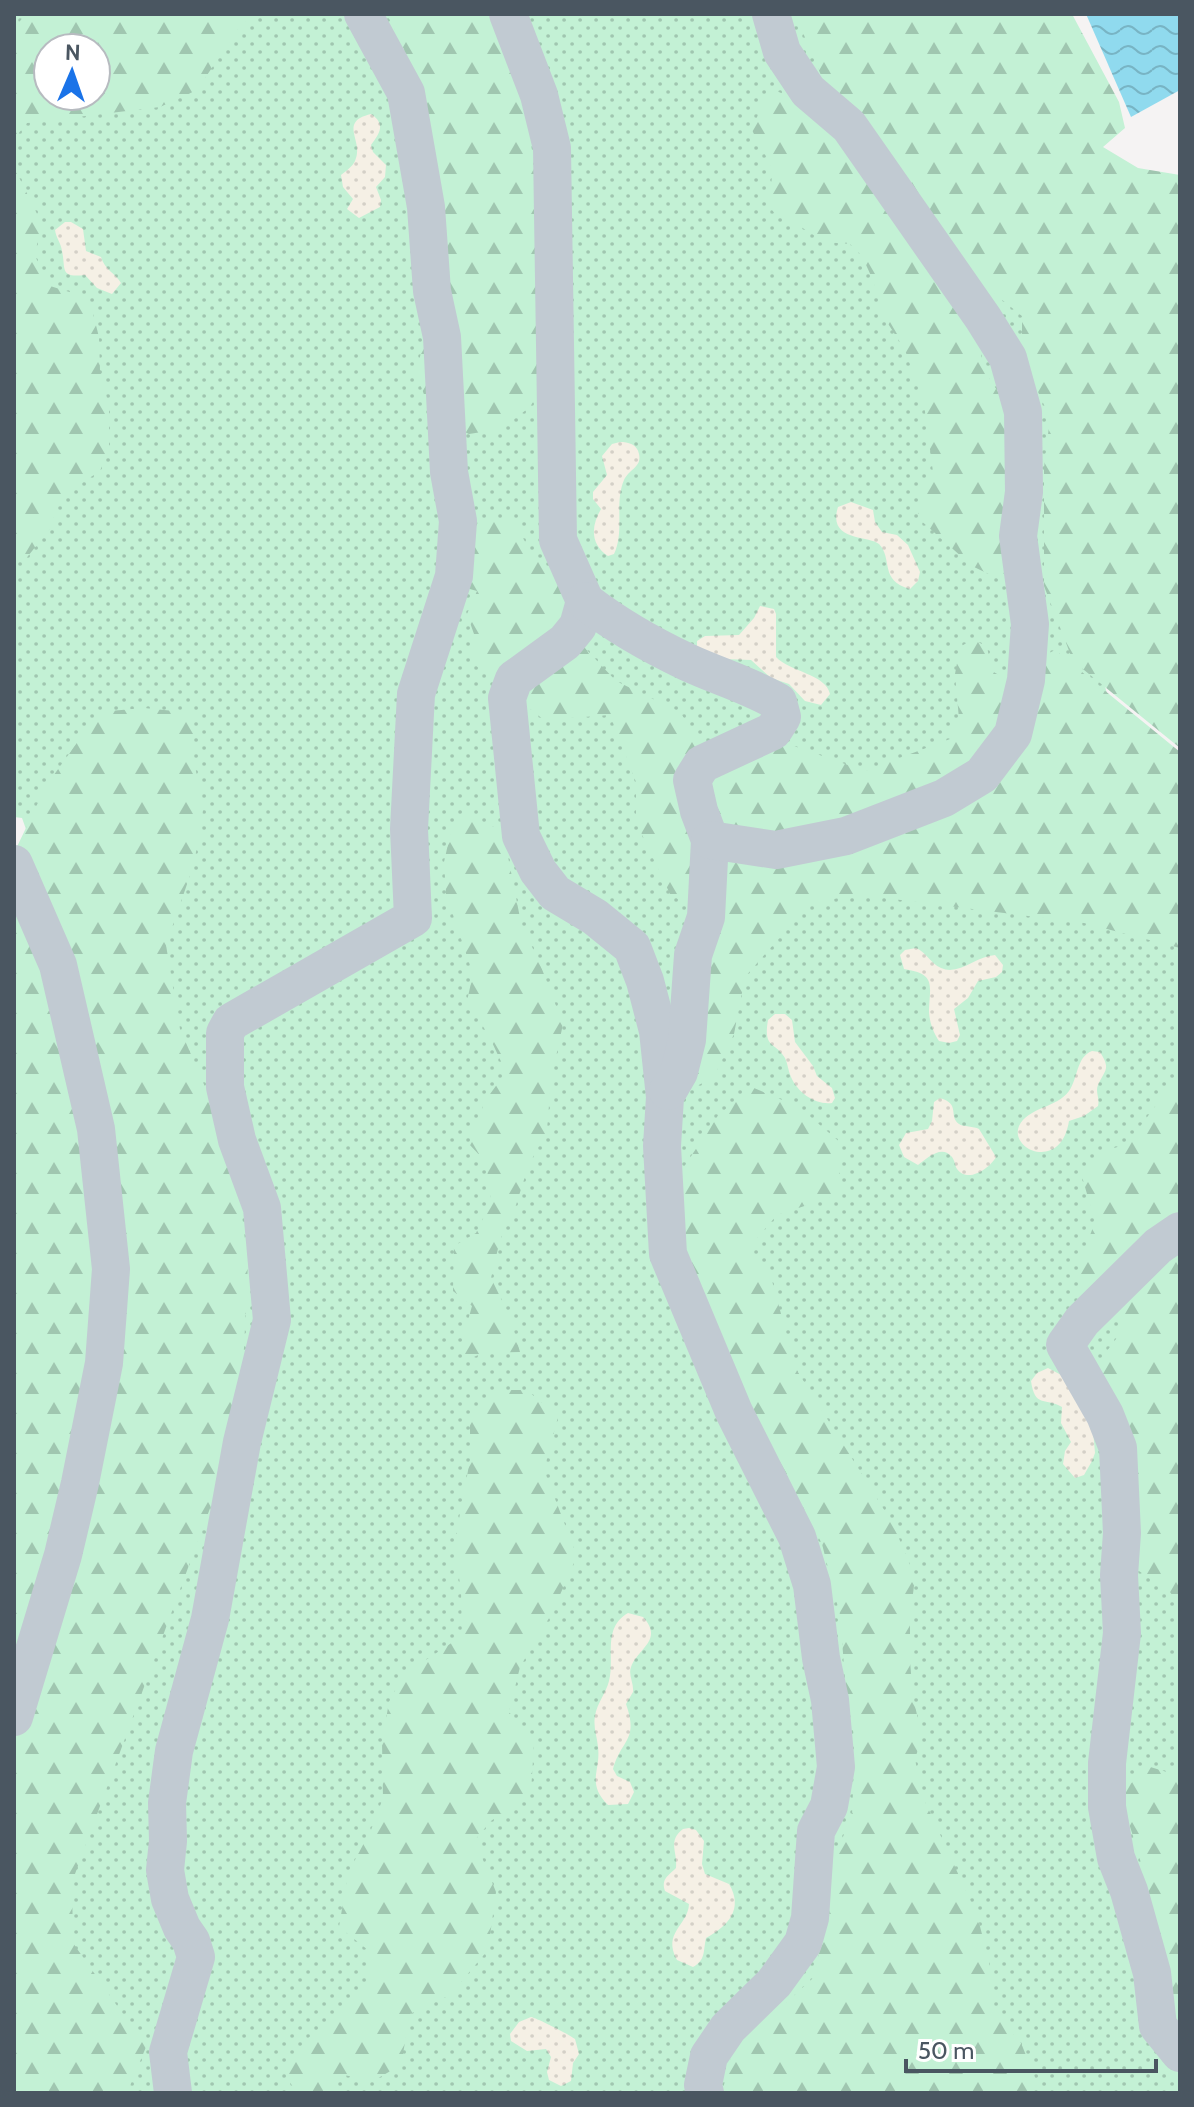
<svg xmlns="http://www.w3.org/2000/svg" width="1194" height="2107" viewBox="0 0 1194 2107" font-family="Cabin,sans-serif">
	<defs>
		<pattern id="grass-dots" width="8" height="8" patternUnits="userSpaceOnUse" patternTransform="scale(2)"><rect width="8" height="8" fill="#c3f1d5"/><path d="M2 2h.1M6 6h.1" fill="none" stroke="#a0c6b0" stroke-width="1.8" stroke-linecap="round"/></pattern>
		<pattern id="forest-firs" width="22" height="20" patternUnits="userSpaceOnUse" patternTransform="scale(2)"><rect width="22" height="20" fill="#c3f1d5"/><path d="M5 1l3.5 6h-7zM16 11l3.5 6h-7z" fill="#a0c6b0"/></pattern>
		<pattern id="sand-dots" width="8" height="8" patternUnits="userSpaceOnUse" patternTransform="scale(2)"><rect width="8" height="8" fill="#f5f0e5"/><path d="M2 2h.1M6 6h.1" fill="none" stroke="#d4d0c7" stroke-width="1.8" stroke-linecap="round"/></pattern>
		<pattern id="water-waves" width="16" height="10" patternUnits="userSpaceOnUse" patternTransform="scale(2)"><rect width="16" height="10" fill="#90daee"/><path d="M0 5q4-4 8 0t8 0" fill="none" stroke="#78b4c4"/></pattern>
	</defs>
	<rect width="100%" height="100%" fill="#f5f3f3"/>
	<path fill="url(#grass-dots)" fill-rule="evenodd" d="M14,14H874L1053,320L1085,607L1107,694L1180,760V2093H14L106,1054L22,818L14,817ZM48,48H96V96H48Z"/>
	<g fill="url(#forest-firs)" fill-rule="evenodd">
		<path d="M26,14H254L238,29L197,90L160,107L27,123L14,139V28ZM96,48V96H48V48Z"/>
		<path d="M387,14H499L520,87L532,150L541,256L542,387L530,407L501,429L469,434L432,416L416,373L428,324L413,68Z"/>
		<path d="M795,14H1072L1119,102L1125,128L1103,147L1138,168L1180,175V748L1073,661L1044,586V468L1050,418L1022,357V316L970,274L829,94Z"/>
		<path d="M772,89L804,103L845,136L980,332L982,367L1011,412L1009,566L999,579L972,566L918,518L921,492L933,472L924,404L905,350L885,319L872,278L862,256L850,244L825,242L801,227L776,215L765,201C781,166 766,161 752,130L763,102Z"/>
		<path d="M14,167L41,222L35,256L50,286L89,298L99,337L100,370L109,407V448L100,471L62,496L49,530L24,561L14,563Z"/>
		<path d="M512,519L535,559L564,579L569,631L616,681L680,712L697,738L740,761L770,743L794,746L865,771L950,739L959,719L955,674L960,647L973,639L987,647L992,671L1014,684L1034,661L1055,650L1180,752V948L1084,923L853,894L807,906L745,977L734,1034L714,1077L676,1097L690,906L670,894L636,822V782L610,715L544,720L474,664V634L467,614L477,591L459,586V563L479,520Z"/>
		<path d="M144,708L194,713V760L203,810L194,864L166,945L180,1029L212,1103L240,1202L248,1262L244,1348L233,1446L72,1882L73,1943L146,2047L127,2093H14V853L46,786L99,712Z"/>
		<path d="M468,815L503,831L521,923L540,964L563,1024L551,1080L547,1130L528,1167L516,1205L500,1240L491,1278L510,1317L520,1352L483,1353L462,1362L464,1335L472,1306L453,1291L454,1246L476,1233L491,1202L486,1162L469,1144L485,1101L506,1072L489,1036L467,1001L473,974L446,894L444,862L451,831Z"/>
		<path d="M1180,1073V1606L1170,1592L1133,1567L1094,1368L1116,1339L1120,1321L1082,1295L1080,1262L1095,1222L1081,1173L1111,1149L1127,1144Z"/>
		<path d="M754,1088L799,1107L842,1144L838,1195L777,1215L746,1251L771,1277L796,1369L893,1524L915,1577L910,1619V1661L913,1697L922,1737L915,1759L922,1795L977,1915L989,1961L994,2012L1021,2043L1036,2080L1031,2093H722L732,2052L812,1979L829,1917L833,1861L852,1815L855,1742L846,1691L840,1615L822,1544L756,1415L696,1284L682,1239L678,1176L719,1114Z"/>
		<path d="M500,1390H527L558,1417L544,1470L577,1556L552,1613L520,1667L509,1712L534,1743L531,1792L491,1821L475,1840L496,1892L488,1950L450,1995L410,2014L401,2065L373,2081L339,2074L336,2093H296L283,2069L307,2039L370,1987L368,1950L339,1927L348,1873L371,1830L383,1798L382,1742L389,1702L403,1675L462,1636L461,1590L454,1546L470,1460V1417L488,1404Z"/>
		<path d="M1147,1766L1180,1776V2036L1139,1855L1120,1795Z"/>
	</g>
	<g fill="url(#sand-dots)">
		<path d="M371,114C386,124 380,133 371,145L373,152L386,165L385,177L376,187L381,200L380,207L359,218L347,209L353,199L343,187L341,175C346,171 352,167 355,161C365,141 337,122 371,114Z"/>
		<path d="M65,222H71L83,229L86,251L101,257C105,270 115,273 121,283L112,294L97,288L85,275C59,278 66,269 62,251C61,243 56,238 55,230Z"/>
		<path d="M620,442C628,442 637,444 639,454C642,467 629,469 624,480C614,503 625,531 614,554L608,556C590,544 591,526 601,509L593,499V492L607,475L602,456L612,444Z"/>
		<path d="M851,502L873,510L875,522L882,532L897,535L908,545L920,572L918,581L910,589C879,581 893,558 879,544C869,535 827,542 838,507Z"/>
		<path d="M760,606L774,609L776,614V657C790,672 826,674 830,694L821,705L805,701L789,684L771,678L751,660L724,659L697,648V641L705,636L739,635L754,618Z"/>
		<path d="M916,948C927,953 930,963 941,968C959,976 976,956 995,955L1003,965L1002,972L996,977L978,981L968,998L954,1009L960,1035L957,1041L949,1043L939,1041C933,1032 929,1021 929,1010C930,984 936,974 904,969L900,955L905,950Z"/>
		<path d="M775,1014H785L792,1020L795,1042L813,1066L817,1076L832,1088L835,1098L832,1103C815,1105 798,1093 791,1077C788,1071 788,1064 785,1058C775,1041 763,1049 768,1020Z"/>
		<path d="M1092,1051L1100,1052C1111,1069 1105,1070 1098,1085C1095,1092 1100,1098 1098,1106L1084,1116L1069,1121C1061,1172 1009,1150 1019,1126C1028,1107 1057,1108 1069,1091C1078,1079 1076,1057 1092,1051Z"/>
		<path d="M940,1098C961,1104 948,1116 959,1124C963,1127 974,1126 979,1129L996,1157C990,1168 968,1184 957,1169C955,1166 955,1161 952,1157C942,1144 927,1158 918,1165L904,1157L899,1145L906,1133L928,1129L932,1121L934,1102Z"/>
		<path d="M1048,1368L1063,1376L1093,1430L1095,1453L1092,1461L1084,1475L1075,1478L1063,1464L1065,1451L1071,1442L1061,1423L1062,1407C1044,1397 1035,1408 1031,1381L1037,1373Z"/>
		<path d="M628,1613L643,1617C664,1640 638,1648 631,1667C628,1675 634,1683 633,1692L626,1704C639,1741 621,1739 613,1769L617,1776L630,1782L634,1792L628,1804L608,1805C586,1783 601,1771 598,1747C597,1736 593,1727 595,1716C597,1703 606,1693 609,1681C615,1657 602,1628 628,1613Z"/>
		<path d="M689,1828L696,1830L704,1841L702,1864L705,1874L729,1884C744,1909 728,1926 706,1938C703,1951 706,1960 693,1967L677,1960C662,1932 688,1926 689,1904L665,1891C661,1879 668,1876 676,1868C678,1852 667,1841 683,1829Z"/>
		<path d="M531,2017C539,2019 568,2034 575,2039L579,2054L573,2063L571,2081L561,2086L549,2080L547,2072L551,2057L546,2049L527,2051L511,2041L510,2034L519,2022Z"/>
	</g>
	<path fill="url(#water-waves)" d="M1086,14H1180V90L1131,117Z"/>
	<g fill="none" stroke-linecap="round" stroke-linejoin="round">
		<g stroke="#c1cad2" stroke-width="38">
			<path d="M508,14L539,95L552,148L558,540L585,601L578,626L565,642L514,679L507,698L521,836L538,871L555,893L595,917L632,947L645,981L658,1031L665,1097L662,1146L668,1254L734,1412L797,1537L812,1585L821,1658L830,1700L836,1767L829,1806L816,1831L810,1918L803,1943L774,1983L728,2028L709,2056L703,2085L705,2093"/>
			<path d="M585,601C616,625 651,645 687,662C717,676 749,685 778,702L782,717L773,731L702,764L692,780L699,811L710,840L706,917L693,955L687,1040L679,1072L668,1091"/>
			<path d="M710,840L776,850L846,836L944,798L982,775L1013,734L1026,680L1030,624L1018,536L1024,492L1023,412L1008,358L983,318L849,126L808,91L782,52L771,14"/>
			<path d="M14,864L58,965L96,1129L111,1269L104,1363L80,1483L63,1555L14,1717"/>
			<path d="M1180,1231L1158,1246L1082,1321L1065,1345L1105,1415L1118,1448L1122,1533L1119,1575L1122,1633L1107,1763V1807L1116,1858L1129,1891L1152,1973L1158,2026L1180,2053"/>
			<path d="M173,2093L168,2052L196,1957L191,1941L182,1928L170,1899L165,1870L168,1841L167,1803L174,1751L210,1619L242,1442L272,1320L262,1208L237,1140L225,1087V1033L231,1022L413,918L409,829L416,694L454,576L458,521L449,472L442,337L432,291L426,207L406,93L363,14"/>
		</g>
	</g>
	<rect width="1194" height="2107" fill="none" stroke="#4a5661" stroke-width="32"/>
	<g transform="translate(72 72) rotate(2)"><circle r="38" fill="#ffffff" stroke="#b7bbc0" stroke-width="2"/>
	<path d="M0-6L14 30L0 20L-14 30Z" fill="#1a73e8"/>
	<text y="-12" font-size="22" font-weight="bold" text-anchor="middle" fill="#4a5661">N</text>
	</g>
	<path d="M906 2059v12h250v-12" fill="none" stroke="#4a5661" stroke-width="4"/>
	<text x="918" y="2059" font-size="24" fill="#4a5661" stroke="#ffffff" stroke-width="6" paint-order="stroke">50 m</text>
</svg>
